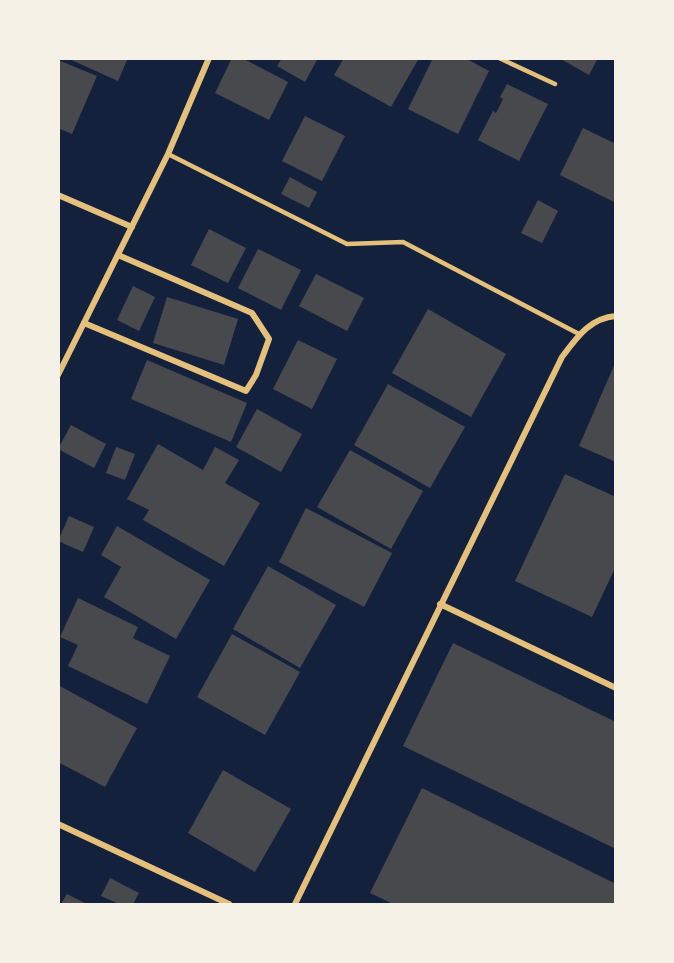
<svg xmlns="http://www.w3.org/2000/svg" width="674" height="963" viewBox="0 0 674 963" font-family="Rubik,sans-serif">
	<rect width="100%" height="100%" fill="#14213d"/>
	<g fill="#48494c">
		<path d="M67,58H128L118,81Z"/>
		<path d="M232,58H242L288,82L269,120L215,93Z"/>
		<path d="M282,58H318L305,82L277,66Z"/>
		<path d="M344,58H419L391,107L334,75Z"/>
		<path d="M433,58H465L489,71L458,134L408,109Z"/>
		<path d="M559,58H598L589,75Z"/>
		<path d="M58,60L97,76L72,134L58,128Z"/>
		<path d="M507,84L548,104L519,161L478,140L493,111L496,113L503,99L500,97Z"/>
		<path d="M305,116L345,136L322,181L282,161Z"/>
		<path d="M583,128L616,144V203L560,175Z"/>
		<path d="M290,177L317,192L309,208L281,194Z"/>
		<path d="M538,200L558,211L542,243L521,233Z"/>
		<path d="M209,229L246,248L228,283L191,265Z"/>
		<path d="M258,249L301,270L281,310L238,288Z"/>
		<path d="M316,274L364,298L347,331L299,306Z"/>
		<path d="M133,286L155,297L139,331L117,320Z"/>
		<path d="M167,297L238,319L224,365L153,343Z"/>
		<path d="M428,309L506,354L471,417L392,373Z"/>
		<path d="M298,340L337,359L312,409L273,389Z"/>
		<path d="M147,360L247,403L231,442L131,399Z"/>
		<path d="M616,361V462L579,446Z"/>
		<path d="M388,384L465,427L430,488L354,445Z"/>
		<path d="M257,409L302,434L281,472L236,447Z"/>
		<path d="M71,425L106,444L94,468L58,449Z"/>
		<path d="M158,444L203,470L215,447L239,460L225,483L260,503L224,566L143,520L149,510L127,499Z"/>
		<path d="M116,447L135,454L125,480L106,473Z"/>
		<path d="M350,450L423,491L391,549L317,507Z"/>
		<path d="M565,474L616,497V566L592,617L515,581Z"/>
		<path d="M306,508L392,553L364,607L279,562Z"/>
		<path d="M69,516L94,527L83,552L58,541Z"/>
		<path d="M117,526L210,580L176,639L104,597L121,567L101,555Z"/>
		<path d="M268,566L336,605L300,668L233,629Z"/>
		<path d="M78,598L138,627L133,638L170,656L147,704L68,666L78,645L60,637Z"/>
		<path d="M232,634L300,672L265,735L197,697Z"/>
		<path d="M453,643L616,722V849L403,746Z"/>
		<path d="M58,685L137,728L105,787L58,762Z"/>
		<path d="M223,770L291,809L255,872L188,833Z"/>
		<path d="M422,788L616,884V904H393L370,893Z"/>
		<path d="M110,878L139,893L133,904H119L101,896Z"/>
		<path d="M67,894L87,904H61Z"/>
	</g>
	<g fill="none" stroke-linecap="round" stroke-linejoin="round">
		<g stroke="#e5c07b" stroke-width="4.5">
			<path d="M499,58L555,84"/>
			<path d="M168,154L347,244L403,242L579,334"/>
		</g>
		<g stroke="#e5c07b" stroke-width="6">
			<path d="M58,195L132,227"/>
			<path d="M84,323L246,391L256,375L269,339L252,313L118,255"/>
			<path d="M58,375L168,154L209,58"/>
			<path d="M440,604L616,688"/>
			<path d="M58,824L229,904"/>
			<path d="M295,904L562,357C577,337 590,318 616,316"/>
		</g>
	</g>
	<rect width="674" height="963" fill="none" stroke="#f6f1e7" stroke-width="120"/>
</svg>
